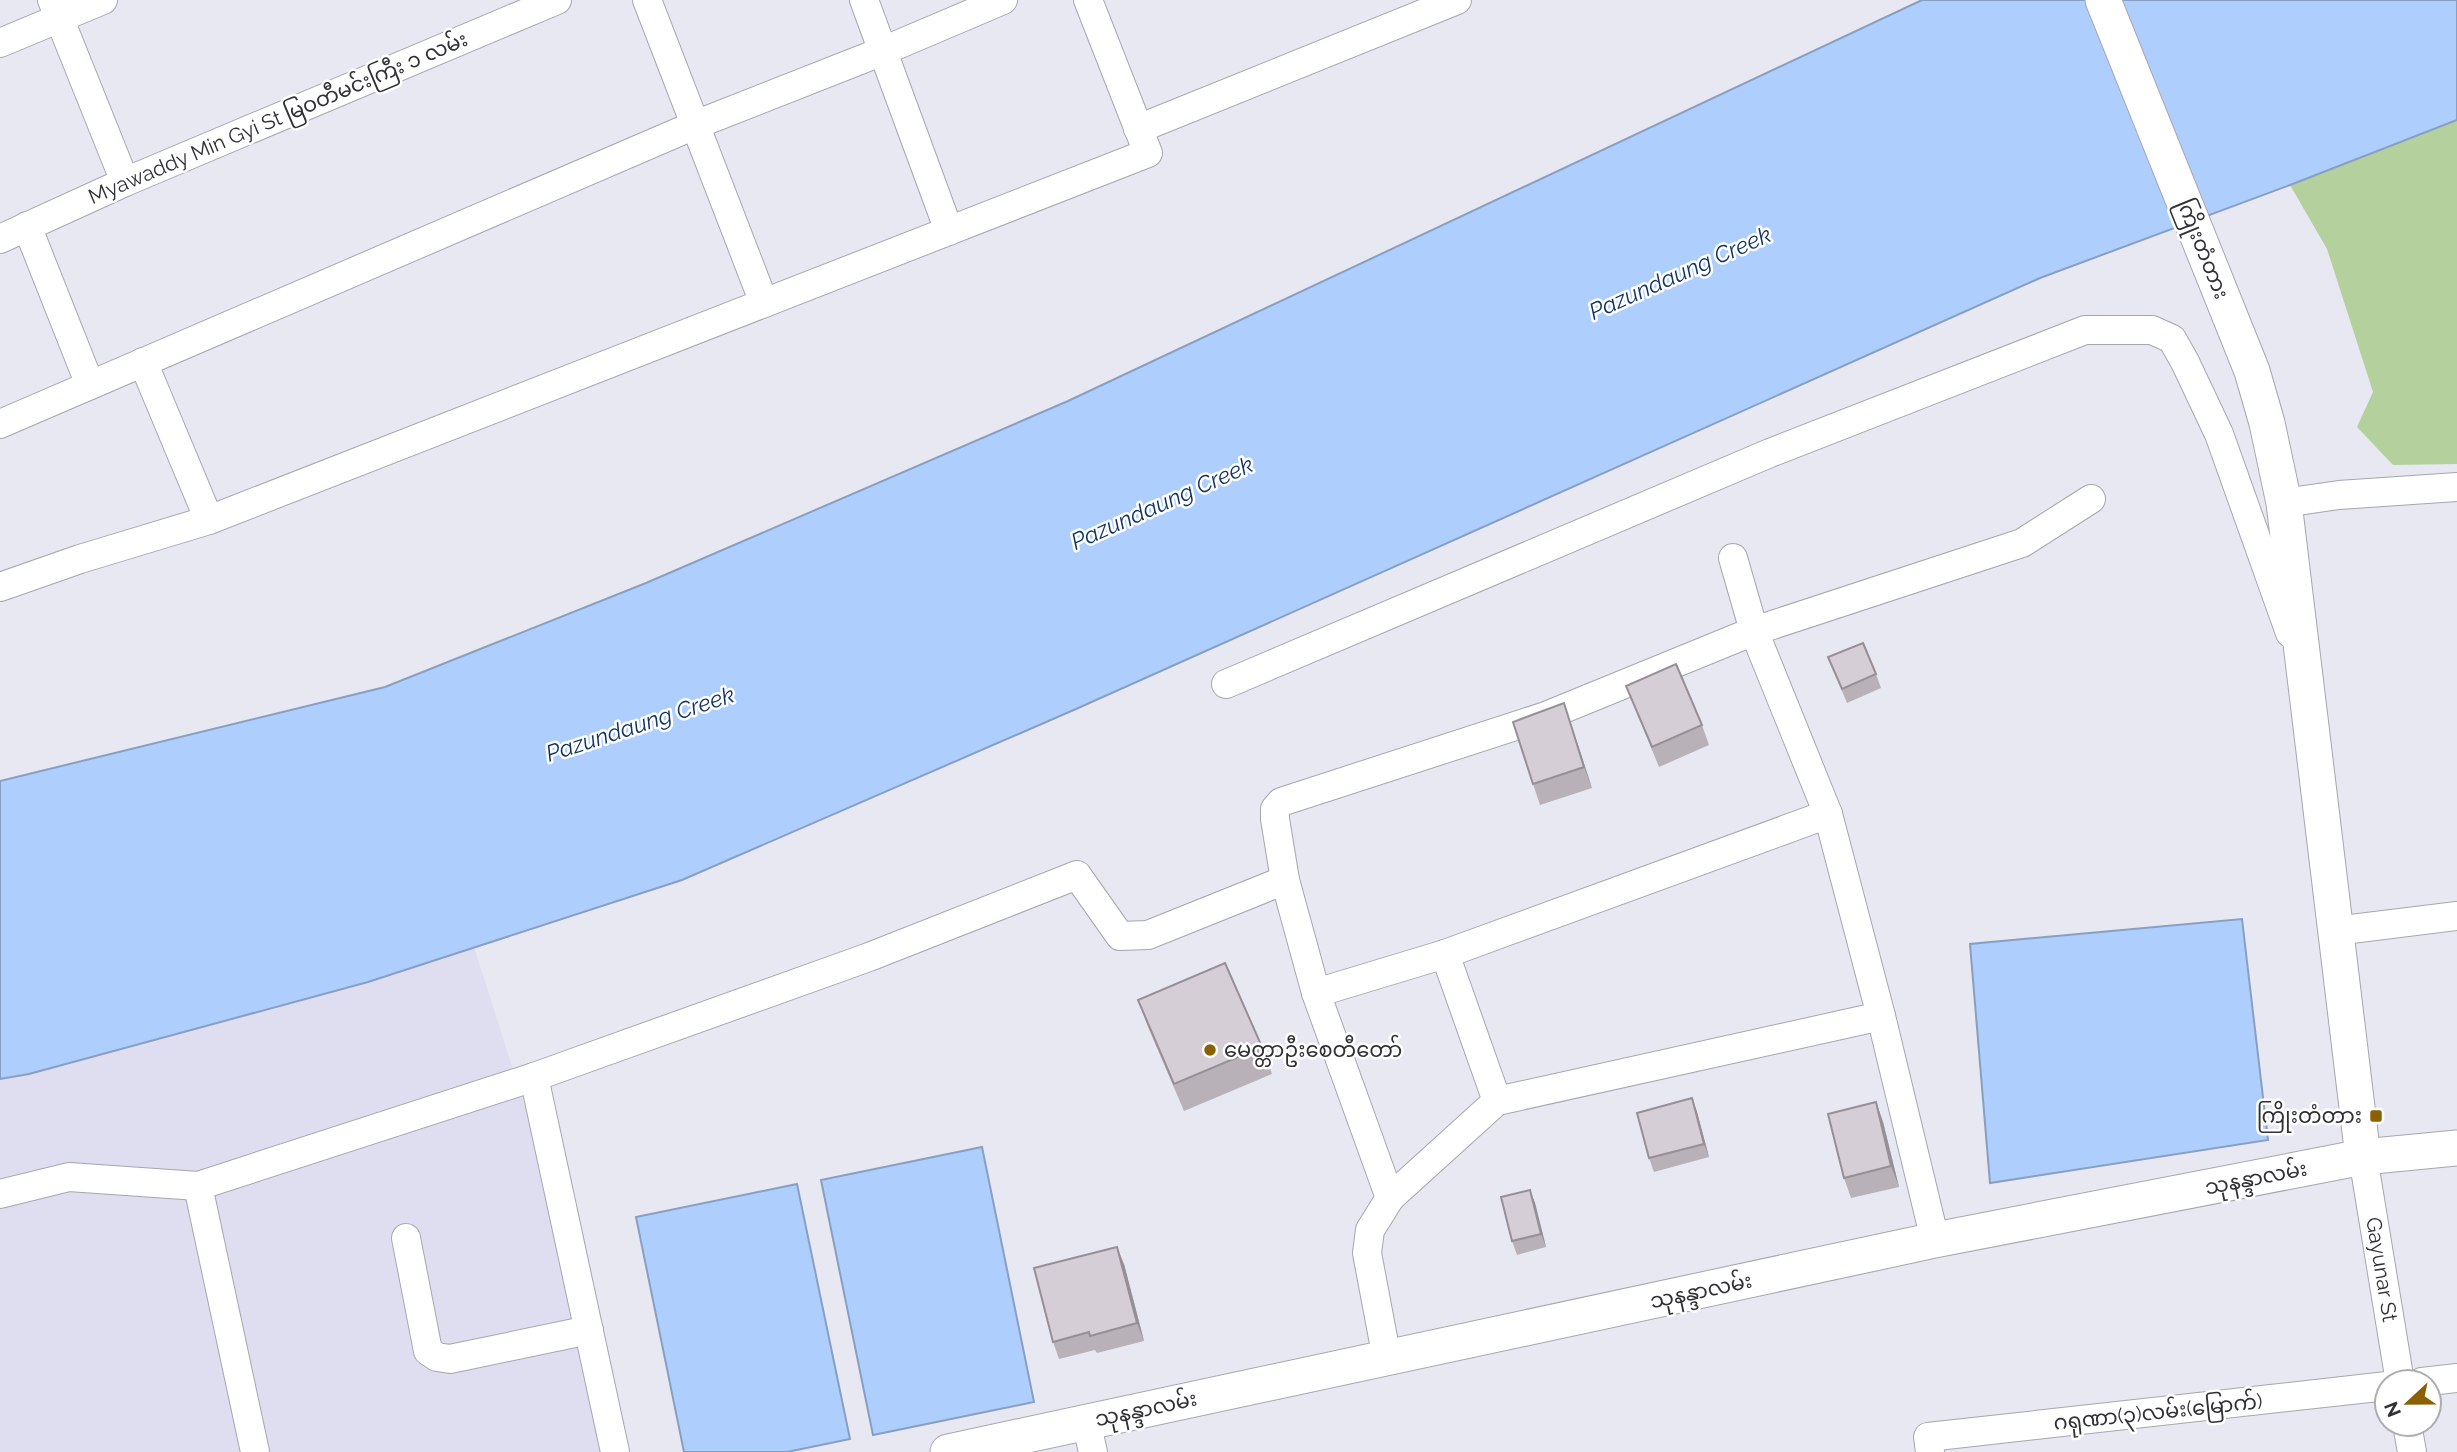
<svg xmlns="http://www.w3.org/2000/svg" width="2457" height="1452" viewBox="0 0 2457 1452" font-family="Raleway,'Noto Sans Myanmar',sans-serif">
	<rect width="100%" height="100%" fill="#e8e8f2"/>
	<path fill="#dfdef0" d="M474,947L566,1235L600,1452H0V1079L29,1074L368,982Z"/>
	<path fill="#b4d19d" d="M2457,120V464L2393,465L2357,427L2373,392L2327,249L2290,185Z"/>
	<g fill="#aecffe" stroke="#889fc1" stroke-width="2">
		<path d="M1922,0H2457V120L2290,185L2040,278L1076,709L682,880L368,982L29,1074L0,1079V781L385,687L646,583L1068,401Z"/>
		<path d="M2242,919L2268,1140L1990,1183L1970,944Z"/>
		<path d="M982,1147L1034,1402L873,1435L821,1180Z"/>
		<path d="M797,1184L850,1439L787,1452H684L636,1217Z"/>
	</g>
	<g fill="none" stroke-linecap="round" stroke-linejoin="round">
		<defs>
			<g id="minor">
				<path d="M52,0L125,182"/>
				<path d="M647,0L764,303"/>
				<path d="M864,0L949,231"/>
				<path d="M0,43L103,0"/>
				<path d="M1138,129L1457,0"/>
				<path d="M27,226L90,385"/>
				<path d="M0,239L125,182L557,0"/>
				<path d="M143,362L209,520L1148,153L1088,0"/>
				<path d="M0,424L695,125L883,51L1003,0"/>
				<path d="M2284,503L2339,495L2457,487"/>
				<path d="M1733,558L1754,631L1828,814L1881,1016L1935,1240"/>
				<path d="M0,587L80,559L209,520"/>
				<path d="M1226,684L1770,453L2085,330H2152L2172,339L2185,362L2219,434L2290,633"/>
				<path d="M2335,931L2457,916"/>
				<path d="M1445,954L1497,1101"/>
				<path d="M1316,993L1445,954L1828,814"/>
				<path d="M534,1077L615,1452"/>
				<path id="s1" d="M2363,1157L2400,1382"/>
				<path d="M198,1186L255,1452"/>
				<path d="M0,1194L69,1177L198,1186L534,1077L869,957L1077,875L1120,936L1148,935L1285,880"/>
				<path d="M1390,1198L1316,993L1285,880L1275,819V809L1281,802L1546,716L1754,631L2022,543L2091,499"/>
				<path d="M406,1238L428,1351L437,1357L450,1359L589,1330"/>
				<path d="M1387,1359L1367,1253L1370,1230L1390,1198L1497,1101L1881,1016"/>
				<path d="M2422,1382L2457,1378"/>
				<path d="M1086,1421L1093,1452"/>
				<path d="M2407,1424L2412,1452"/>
				<path d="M1930,1452L1928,1437L2387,1386"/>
			</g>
			<g id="major">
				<path d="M2103,0L2252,371L2267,423L2284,503L2363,1157"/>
				<path d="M948,1452L1935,1240L2363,1157L2457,1148"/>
			</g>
		</defs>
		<use href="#minor" stroke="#a6a6af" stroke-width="30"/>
		<use href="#major" stroke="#a6a6af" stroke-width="37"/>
		<use href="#minor" stroke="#fff" stroke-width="28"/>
		<use href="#major" stroke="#fff" stroke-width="35"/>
	</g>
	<g fill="#b8b1b8">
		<path d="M1828,657L1876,674L1881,688L1847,703Z"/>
		<path d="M1626,686L1702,725L1709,745L1659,767Z"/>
		<path d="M1564,703L1592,788L1540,805L1533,784Z"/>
		<path d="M1138,1000L1262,1047L1272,1074L1184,1111L1148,1027Z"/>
		<path d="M1692,1098L1697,1112L1709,1157L1654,1172L1649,1158Z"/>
		<path d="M1876,1102L1883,1122L1899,1187L1851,1198L1844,1178Z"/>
		<path d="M1530,1190L1535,1203L1546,1247L1517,1255L1512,1241Z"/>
		<path d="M1124,1264L1144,1341L1097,1353L1095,1350L1059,1359L1053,1342Z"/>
	</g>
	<g fill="#969096">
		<path d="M1564,703L1571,724L1592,788L1584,767Z"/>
		<path d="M1692,1098L1697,1112L1709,1157L1704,1144Z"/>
		<path d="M1876,1102L1883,1122L1899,1187L1891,1166Z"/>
		<path d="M1530,1190L1535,1203L1546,1247L1541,1234Z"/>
		<path d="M1117,1247L1124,1264L1144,1341L1137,1323Z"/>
	</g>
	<g fill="#d6ced6" stroke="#969096" stroke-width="2">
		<path d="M1863,643L1876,674L1842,689L1828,657Z"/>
		<path d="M1676,664L1702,725L1652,747L1626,686Z"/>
		<path d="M1564,703L1584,767L1533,784L1513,722Z"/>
		<path d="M1225,963L1262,1047L1174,1084L1138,1000Z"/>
		<path d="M1692,1098L1704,1144L1649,1158L1637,1113Z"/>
		<path d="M1876,1102L1891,1166L1844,1178L1828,1114Z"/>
		<path d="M1530,1190L1541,1234L1512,1241L1501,1197Z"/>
		<path d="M1117,1247L1137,1323L1090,1336L1089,1332L1053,1342L1034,1268Z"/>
	</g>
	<g fill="#8a6001" stroke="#fff" stroke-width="2.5">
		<circle cx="1210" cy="1050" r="7"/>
		<rect x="2369" y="1109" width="14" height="14" rx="3.5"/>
	</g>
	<g text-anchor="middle" stroke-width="5" stroke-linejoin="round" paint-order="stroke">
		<g font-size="21" fill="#313034" stroke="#fff">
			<text transform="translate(278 118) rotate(-23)" y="7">Myawaddy Min Gyi St မြဝတီမင်းကြီး ၁ လမ်း</text>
			<text transform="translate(2203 249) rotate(68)" y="7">ကြိုးတံတား</text>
			<text transform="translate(2256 1178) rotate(-11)" y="7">သုနန္ဒာလမ်း</text>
			<text dy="7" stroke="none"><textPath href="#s1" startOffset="114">Gayunar St</textPath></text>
			<text transform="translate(1701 1291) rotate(-12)" y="7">သုနန္ဒာလမ်း</text>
			<text transform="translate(1146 1409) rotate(-12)" y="7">သုနန္ဒာလမ်း</text>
			<text transform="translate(2158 1412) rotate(-6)" y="7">ဂရုဏာ(၃)လမ်း(မြောက်)</text>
		</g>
		<g font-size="21" fill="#313034" stroke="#fff" text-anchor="start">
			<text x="1224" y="1057">မေတ္တာဦးစေတီတော်</text>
			<text x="2362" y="1123" text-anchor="end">ကြိုးတံတား</text>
		</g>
		<g font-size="23" font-style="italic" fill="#113363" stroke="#fff">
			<text transform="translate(1680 273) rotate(-24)" y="8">Pazundaung Creek</text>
			<text transform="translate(1162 503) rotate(-24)" y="8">Pazundaung Creek</text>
			<text transform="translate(640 724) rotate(-18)" y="8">Pazundaung Creek</text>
		</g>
	</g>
	<g transform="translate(2408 1403) rotate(248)"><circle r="33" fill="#ffffff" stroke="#adacae" stroke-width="2"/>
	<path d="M0-5L12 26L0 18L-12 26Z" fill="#8a6001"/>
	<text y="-10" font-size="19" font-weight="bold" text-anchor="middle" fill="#313034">N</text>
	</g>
</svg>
